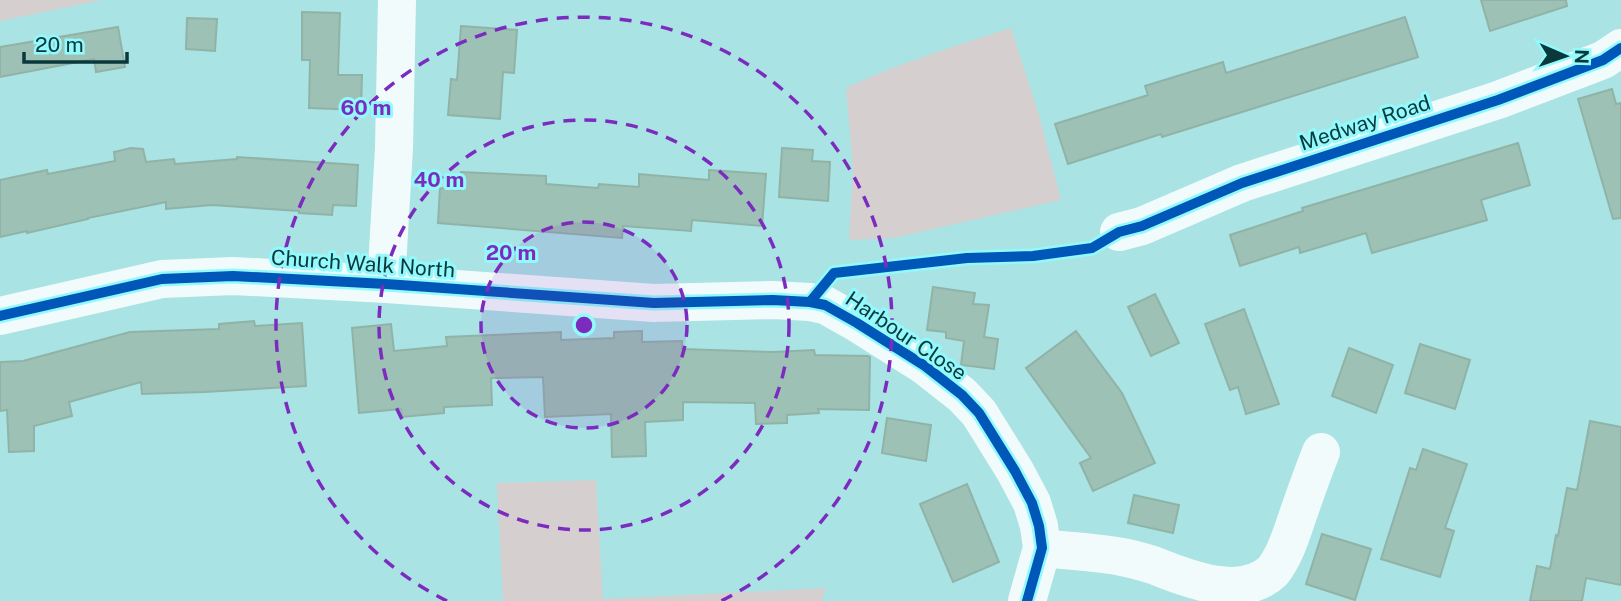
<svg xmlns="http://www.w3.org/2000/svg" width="1621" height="601" viewBox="0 0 1621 601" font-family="'Public Sans',sans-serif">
	<rect width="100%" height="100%" fill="#aae3e4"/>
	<g fill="#d5cfd0">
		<path d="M0,0H102L0,21Z"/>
		<path d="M1011,28L1039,115L1061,200L893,238L849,240L853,168L846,88C899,63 955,46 1011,28Z"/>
		<path d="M596,480L603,599L826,588L821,601H503L497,483Z"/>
	</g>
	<g fill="#9dc1b4" stroke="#90b3a8" stroke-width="2">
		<path d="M1481,0H1566L1567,6L1490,31Z"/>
		<path d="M302,12L340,13L338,75H362L361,110L309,108L310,60H302Z"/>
		<path d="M1405,17L1418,57L1162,137L1161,134L1068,164L1055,124L1148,95L1145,86L1223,62L1226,73Z"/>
		<path d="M187,18L217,19L215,51L186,49Z"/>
		<path d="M461,26L517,30L514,73L503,72L500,119L448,115L451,79L457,80Z"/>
		<path d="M118,27L125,67L96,72L94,59L0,77V47Z"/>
		<path d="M1612,89L1616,104L1621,103V218L1613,219L1578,99Z"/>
		<path d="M1518,143L1530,185L1481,200L1487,220L1372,253L1366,233L1300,253L1299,247L1240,266L1230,235L1303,211L1302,208Z"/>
		<path d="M131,148L143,149L146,162L174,159L175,164L237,159V157L358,165L356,206L333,205L332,215L299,213V211L212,205L166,209V202L88,218V219L27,233V231L0,237V180L47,170L48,174L115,161L114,152Z"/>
		<path d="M782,148L813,150L812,161L830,162L828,201L779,197Z"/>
		<path d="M709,170L766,174L762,226L692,220L691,231L623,226L622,238L438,223L440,188L460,190L461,172L546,176V184L598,188L599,184L639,187V174L709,180Z"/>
		<path d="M933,287L975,293L973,304L989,305L984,337L998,339L994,369L961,365L964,341L946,338V332L927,330Z"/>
		<path d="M1155,294L1179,343L1151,356L1128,307Z"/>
		<path d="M1244,309L1279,404L1246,414L1238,387L1230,390L1205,324Z"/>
		<path d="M254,321L255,326L302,323L306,386L204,392L142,394L141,382L69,402L72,416L34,426V451L9,452L7,410L0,411V362L23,361L130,332L219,329V324Z"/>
		<path d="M391,324L394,351L447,346L446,337L561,332V340L614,338V332L642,331V342L682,341V349L773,352L814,350L815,355L868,356L870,357L869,410L818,409L819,413L787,415V423L756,424L755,403L683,402V420L645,422L646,456L612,457L611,414L545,417L543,377L491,378L492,405L444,407V413L402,417L401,409L359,413L352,328Z"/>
		<path d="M1076,331L1122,393L1155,463L1093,491L1080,463L1091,458L1026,368Z"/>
		<path d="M1420,344L1470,360L1455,409L1405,393Z"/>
		<path d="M1349,348L1393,365L1376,413L1332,396Z"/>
		<path d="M887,418L931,425L926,461L882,453Z"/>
		<path d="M1590,421L1621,427V585L1586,578L1582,601H1530L1537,566L1550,569L1556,535L1558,536L1567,488L1577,490Z"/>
		<path d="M1423,449L1467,464L1445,528L1454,531L1440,577L1381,559L1410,468L1416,470Z"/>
		<path d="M967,484L999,562L953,582L920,504Z"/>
		<path d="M1134,495L1179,505L1173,533L1128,523Z"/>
		<path d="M1322,534L1371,549L1355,600L1306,584Z"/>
	</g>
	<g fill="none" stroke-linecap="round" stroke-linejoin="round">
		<g stroke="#f2fbfb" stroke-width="38">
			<path d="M1119,232L1142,226L1242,183L1498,100L1603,60L1621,48"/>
			<path d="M386,284L394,148L397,0"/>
			<path d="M0,316L162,279L233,276L386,284L654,303L773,300L810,302L825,305L857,323L925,366L962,395L979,413L1015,471L1032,503L1039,526L1042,548L1027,601"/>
			<path d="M1042,548C1068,551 1096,552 1122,557C1132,559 1143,562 1153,565C1188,579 1242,601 1273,571C1286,554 1292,532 1299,512C1306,492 1313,472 1321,452"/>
		</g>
		<defs>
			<g id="cycleway">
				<path d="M810,302L834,273L967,258L1033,256L1092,248L1119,232L1142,226L1242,183L1498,100L1603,60L1621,48"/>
				<path d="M0,316L162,279L233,276L386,284L654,303L773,300L810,302L825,305L857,323L925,366L962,395L979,413L1015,471L1032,503L1039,526L1042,548L1027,601"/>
			</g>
		</defs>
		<use href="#cycleway" stroke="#92f9fd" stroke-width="15"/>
		<use href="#cycleway" stroke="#0057b8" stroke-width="10"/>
	</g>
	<circle cx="584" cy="325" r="103" fill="#7b2cbf" fill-opacity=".12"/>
	<g fill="none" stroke="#7b2cbf" stroke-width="3.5" stroke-dasharray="12 9">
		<circle cx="584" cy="325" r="103"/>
		<circle cx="584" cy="325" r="205"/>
		<path d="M447 601A308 308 0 1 1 721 601"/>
	</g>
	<g text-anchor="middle" stroke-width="6" stroke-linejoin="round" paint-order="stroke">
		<g font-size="21" fill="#0a393b" stroke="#92f9fd">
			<text transform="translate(1365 123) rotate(-18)" y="7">Medway Road</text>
			<text transform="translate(363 264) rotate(4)" y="7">Church Walk North</text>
			<text transform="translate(906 336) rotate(34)" y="7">Harbour Close</text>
		</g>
	</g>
	<circle cx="584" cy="325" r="10" fill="#7b2cbf" stroke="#92f9fd" stroke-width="3.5"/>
	<g font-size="21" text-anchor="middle" font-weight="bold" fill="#7b2cbf" stroke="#92f9fd" stroke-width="6" stroke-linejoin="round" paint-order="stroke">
		<text x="366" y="115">60 m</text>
		<text x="439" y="187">40 m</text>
		<text x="511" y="260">20 m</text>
	</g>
	<g transform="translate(1565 56) rotate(92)" stroke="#92f9fd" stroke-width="5" paint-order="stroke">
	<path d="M0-5L12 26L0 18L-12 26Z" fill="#0a393b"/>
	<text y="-10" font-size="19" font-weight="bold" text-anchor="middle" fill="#0a393b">N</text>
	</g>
	<path d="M24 52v10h103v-10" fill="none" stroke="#0a393b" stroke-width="3.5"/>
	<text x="35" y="52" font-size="21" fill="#0a393b" stroke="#92f9fd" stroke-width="5" paint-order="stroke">20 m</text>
</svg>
